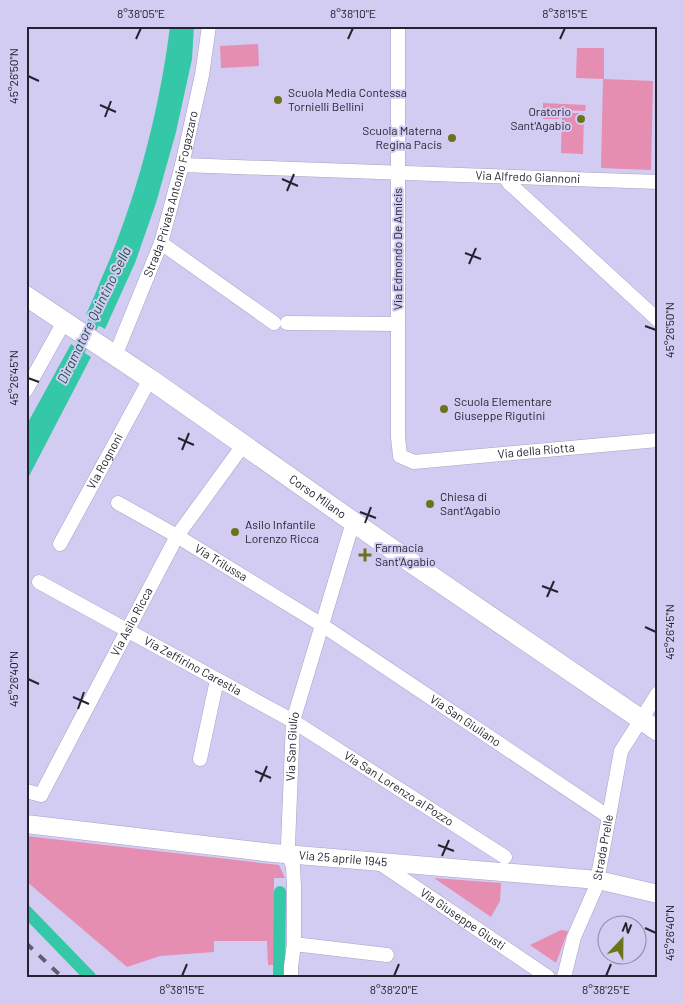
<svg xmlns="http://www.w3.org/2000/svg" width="684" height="1003" viewBox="0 0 684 1003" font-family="Barlow,sans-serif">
	<rect width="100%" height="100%" fill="#d3ccf2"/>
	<g fill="#e58eb1">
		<path d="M258,44L259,66L221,68L220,46Z"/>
		<path d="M577,48H604V79L653,81L651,170L601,168L603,79L576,78Z"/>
		<path d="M543,103L586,105L585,111L560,110L559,119H543Z"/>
		<path d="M562,113H584L583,154L561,153Z"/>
		<path d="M26,836L279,865L285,878H274V965H268L267,941H214V952L160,956L127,967L26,881Z"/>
		<path d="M434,878L501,883L500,901L491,917Z"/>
		<path d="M561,930L568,931L556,963L530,945Z"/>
	</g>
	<g fill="#34c8a8">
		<path d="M170,26H194L192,59L176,132L156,203L135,263L105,329L88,320L90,316L86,314C94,299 99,283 106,268C138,193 160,107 170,26Z"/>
		<path d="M71,344L91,357L26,482V426Z"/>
	</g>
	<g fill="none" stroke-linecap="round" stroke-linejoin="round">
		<g stroke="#34c8a8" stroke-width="12">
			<path d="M72,364L101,308"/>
			<path d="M26,911L90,977"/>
			<path d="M279,977L280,892"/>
		</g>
		<defs>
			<g id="minor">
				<path id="s1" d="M398,26V437L400,456L414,462L658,440"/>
				<path id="s2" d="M182,165L658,182"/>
				<path d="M505,177L509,183L658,320"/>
				<path d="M161,243L274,323"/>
				<path d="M287,323L398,324"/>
				<path id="s3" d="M115,356L161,243L182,165L202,75L209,26"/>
				<path d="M26,390L64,322"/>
				<path id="s4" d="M118,503L177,536L322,625L603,813L609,816"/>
				<path id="s5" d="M60,544L150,379"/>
				<path id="s6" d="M39,582L293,721L505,857"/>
				<path d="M200,759L217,680"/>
				<path id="s7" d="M26,791L41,795L177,536L244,444"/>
				<path id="s8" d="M378,862L548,977"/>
				<path d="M294,944L387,955"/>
				<path id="s9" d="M291,977V967L294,944V886L293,866L288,854V845L293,721L353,522"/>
				<path id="s10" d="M564,977L574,937L596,887L621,751L658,693"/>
			</g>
			<g id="tertiary">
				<path id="s11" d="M26,824L273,853L598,880L658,894"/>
			</g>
			<g id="secondary">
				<path id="s12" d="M26,296L150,379L406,559L658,731"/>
			</g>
		</defs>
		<use href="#minor" stroke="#a8a1c5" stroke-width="15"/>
		<use href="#tertiary" stroke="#a8a1c5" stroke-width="19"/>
		<use href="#secondary" stroke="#a8a1c5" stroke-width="21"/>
		<use href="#minor" stroke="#fff" stroke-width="14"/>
		<use href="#tertiary" stroke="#fff" stroke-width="18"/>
		<use href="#secondary" stroke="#fff" stroke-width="20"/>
		<path stroke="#615d73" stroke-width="4" stroke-dasharray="9 9" stroke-linecap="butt" d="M26,943L62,977"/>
	</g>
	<path fill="none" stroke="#262331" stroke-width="2" d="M136,39L141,28M348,39L353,28M560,39L565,28M28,76L39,81M100,105L116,112M105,117L111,101M282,179L298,186M287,191L294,174M465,253L481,259M469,264L476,248M645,326L656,330M28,378L39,382M178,438L194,445M182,450L189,433M360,512L376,518M365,523L371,507M542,586L558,592M547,597L554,581M645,627L656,632M28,679L39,684M73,697L89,704M78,709L84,692M255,771L271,778M260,782L267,766M438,845L454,851M442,856L449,840M645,928L656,933M182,976L187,964M394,976L399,964M606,976L611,964"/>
	<g fill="#6d731c" stroke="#d3ccf2" stroke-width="2">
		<circle cx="278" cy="100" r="5"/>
		<circle cx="581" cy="119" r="5"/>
		<circle cx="452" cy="138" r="5"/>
		<circle cx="444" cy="409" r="5"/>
		<circle cx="430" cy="504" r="5"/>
		<circle cx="235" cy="532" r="5"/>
		<path d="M362.5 547.5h5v5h5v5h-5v5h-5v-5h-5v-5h5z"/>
	</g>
	<g text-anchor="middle" stroke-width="4" stroke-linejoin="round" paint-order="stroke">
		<g font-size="12" fill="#262331" stroke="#d3ccf2" text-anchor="start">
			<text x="288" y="97">Scuola Media Contessa<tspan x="288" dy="14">Tornielli Bellini</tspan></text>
			<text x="571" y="116" text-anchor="end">Oratorio<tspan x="571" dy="14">Sant'Agabio</tspan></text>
			<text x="442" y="135" text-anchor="end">Scuola Materna<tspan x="442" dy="14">Regina Pacis</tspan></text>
			<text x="454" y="406">Scuola Elementare<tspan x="454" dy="14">Giuseppe Rigutini</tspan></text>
			<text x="440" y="501">Chiesa di<tspan x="440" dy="14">Sant'Agabio</tspan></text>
			<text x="245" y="529">Asilo Infantile<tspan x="245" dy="14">Lorenzo Ricca</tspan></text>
			<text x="375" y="552">Farmacia<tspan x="375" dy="14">Sant'Agabio</tspan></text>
		</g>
		<g font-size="12" fill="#262331" stroke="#d3ccf2">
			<text dy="4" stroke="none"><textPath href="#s2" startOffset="346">Via Alfredo Giannoni</textPath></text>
			<text dy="4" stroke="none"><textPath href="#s3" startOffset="172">Strada Privata Antonio Fogazzaro</textPath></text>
			<text transform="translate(398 249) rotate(-90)" y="4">Via Edmondo De Amicis</text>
			<text dy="4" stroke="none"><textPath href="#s1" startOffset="568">Via della Riotta</textPath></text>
			<text dy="4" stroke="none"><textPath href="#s5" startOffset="94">Via Rognoni</textPath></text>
			<text dy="4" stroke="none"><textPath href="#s12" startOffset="354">Corso Milano</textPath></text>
			<text dy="4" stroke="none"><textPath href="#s4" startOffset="119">Via Trilussa</textPath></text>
			<text dy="4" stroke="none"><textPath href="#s7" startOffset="211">Via Asilo Ricca</textPath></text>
			<text dy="4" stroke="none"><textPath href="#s6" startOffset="175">Via Zeffirino Carestia</textPath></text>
			<text dy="4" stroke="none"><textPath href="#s4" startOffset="410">Via San Giuliano</textPath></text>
			<text dy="4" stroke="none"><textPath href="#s9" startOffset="232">Via San Giulio</textPath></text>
			<text dy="4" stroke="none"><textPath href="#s6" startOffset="415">Via San Lorenzo al Pozzo</textPath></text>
			<text dy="4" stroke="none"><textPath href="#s10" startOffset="136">Strada Prelle</textPath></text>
			<text dy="4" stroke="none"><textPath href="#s11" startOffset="319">Via 25 aprile 1945</textPath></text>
			<text dy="4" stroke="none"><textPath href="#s8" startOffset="102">Via Giuseppe Giusti</textPath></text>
		</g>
		<g font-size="14" font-style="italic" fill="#1d5648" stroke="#d3ccf2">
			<text transform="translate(94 315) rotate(-64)" y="5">Diramatore Quintino Sella</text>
		</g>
	</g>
	<rect width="684" height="1003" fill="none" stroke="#d3ccf2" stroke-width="55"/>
	<g transform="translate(622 940) rotate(22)"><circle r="24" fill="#d3ccf2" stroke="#8e88a5"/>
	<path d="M0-4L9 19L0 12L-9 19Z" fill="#6d731c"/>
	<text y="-8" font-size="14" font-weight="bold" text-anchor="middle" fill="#262331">N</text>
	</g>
	<rect x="28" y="28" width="628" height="948" fill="none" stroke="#262331" stroke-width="2"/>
	<g font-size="12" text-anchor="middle" fill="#262331">
		<text x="141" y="18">8°38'05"E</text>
		<text x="353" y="18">8°38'10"E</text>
		<text x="565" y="18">8°38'15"E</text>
		<text transform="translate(14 76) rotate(-90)" y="4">45°26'50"N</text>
		<text transform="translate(670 330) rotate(-90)" y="4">45°26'50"N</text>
		<text transform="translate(14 378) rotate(-90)" y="4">45°26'45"N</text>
		<text transform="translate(670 632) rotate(-90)" y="4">45°26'45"N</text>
		<text transform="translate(14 679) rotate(-90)" y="4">45°26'40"N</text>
		<text transform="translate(670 933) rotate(-90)" y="4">45°26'40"N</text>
		<text x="182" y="994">8°38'15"E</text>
		<text x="394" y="994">8°38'20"E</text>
		<text x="606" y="994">8°38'25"E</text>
	</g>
</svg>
